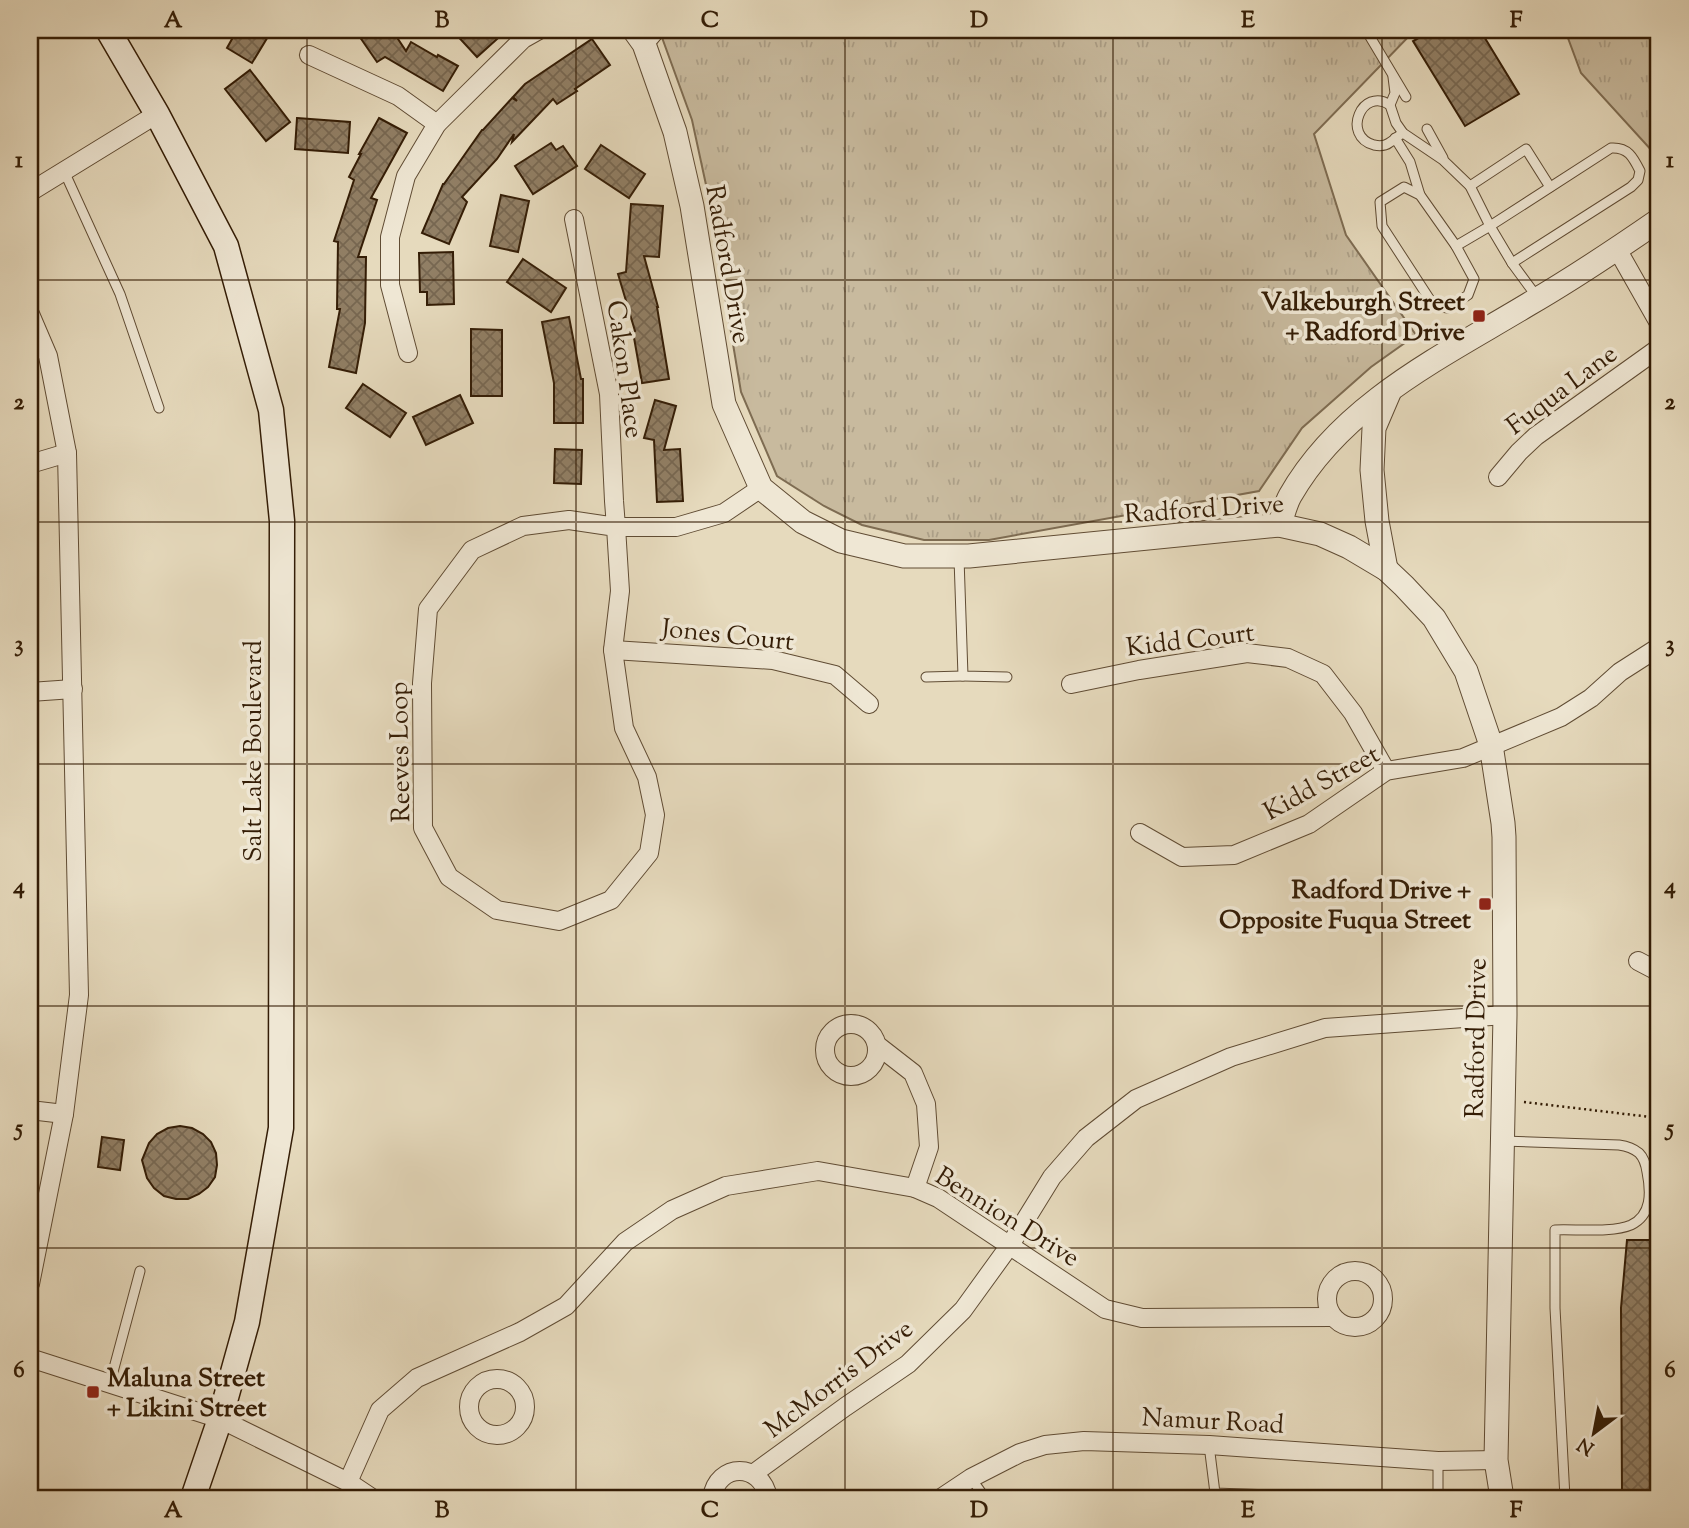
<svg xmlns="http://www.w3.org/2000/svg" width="1689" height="1528" viewBox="0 0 1689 1528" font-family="'Sorts Mill Goudy',serif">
	<defs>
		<pattern id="grass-tufts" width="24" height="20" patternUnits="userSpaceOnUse" patternTransform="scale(1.75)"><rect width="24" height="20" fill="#c8ba9e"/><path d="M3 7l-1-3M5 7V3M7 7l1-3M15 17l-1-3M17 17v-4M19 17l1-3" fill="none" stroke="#ac9f87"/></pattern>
		<pattern id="building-cross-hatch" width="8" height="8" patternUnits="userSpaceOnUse" patternTransform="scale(1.75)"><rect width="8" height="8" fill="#917f65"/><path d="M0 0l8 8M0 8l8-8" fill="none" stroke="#776751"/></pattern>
	</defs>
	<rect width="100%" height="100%" fill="#e6dabd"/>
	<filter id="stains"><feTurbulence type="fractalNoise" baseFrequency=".00286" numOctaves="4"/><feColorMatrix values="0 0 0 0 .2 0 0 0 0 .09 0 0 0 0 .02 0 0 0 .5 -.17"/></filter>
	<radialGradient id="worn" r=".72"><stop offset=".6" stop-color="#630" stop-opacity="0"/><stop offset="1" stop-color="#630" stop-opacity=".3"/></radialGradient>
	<g fill="url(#grass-tufts)" stroke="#7e6c52" stroke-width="2">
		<path d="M662,30H1415L1314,134L1346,235L1416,335L1371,367L1302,428L1259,491L989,540H924L862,525L824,506L777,476L741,392L708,194L692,120L660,32Z"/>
		<path d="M1565,30H1659V156L1653,152L1581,73Z"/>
	</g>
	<g fill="url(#building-cross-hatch)" stroke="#341d06" stroke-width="2">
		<path d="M237,30H272L252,63L227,48Z"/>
		<path d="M355,30H392L406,51L411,42L437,57L438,55L458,66L443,91L385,57L377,62Z"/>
		<path d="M452,30H507L477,57Z"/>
		<path d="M1433,30H1480L1519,94L1465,126L1413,41Z"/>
		<path d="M592,39L610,65L575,89L577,91L557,104L553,99L512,142L514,134L497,159L462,197L467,202L449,244L422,233L443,184H444L482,130H483L512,98L517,101L513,97L525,84Z"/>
		<path d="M250,70L290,122L266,141L225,89Z"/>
		<path d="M297,118L350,122L348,153L295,149Z"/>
		<path d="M379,118L407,133L371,198L377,200L358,257H366L365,323L356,373L329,367L340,309H337L338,242L334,241L354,180L349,177L361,154H359Z"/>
		<path d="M551,143L556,150L563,146L577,166L533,194L515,166Z"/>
		<path d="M601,145L645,174L629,198L585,169Z"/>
		<path d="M501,195L529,201L518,252L490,246Z"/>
		<path d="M631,204L663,206L659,257L644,256L658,307H657L669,379L642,383L633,332L635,331L618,274L626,272Z"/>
		<path d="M453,252L454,304L427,305V292H420L419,253Z"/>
		<path d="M523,259L566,288L551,312L507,282Z"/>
		<path d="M569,317L581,379H583V423H554V383L542,322Z"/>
		<path d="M471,329L502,330V396H471Z"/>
		<path d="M363,384L406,413L390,437L346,408Z"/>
		<path d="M460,395L473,423L426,445L413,417Z"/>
		<path d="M655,400L676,406L664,450L680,449L683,501L657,502L654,440L644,438Z"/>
		<path d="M555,449L582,450L581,484L554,483Z"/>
		<path d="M180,1126L192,1128L203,1134L211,1142L216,1153L217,1165L215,1177L208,1187L199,1194L188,1199H176L164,1196L154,1188L147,1178L142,1160L149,1143L157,1134L168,1128Z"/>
		<path d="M102,1137L124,1140L120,1170L98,1167Z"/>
		<path d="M1627,1240H1659V1498H1623L1622,1492L1621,1308Z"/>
	</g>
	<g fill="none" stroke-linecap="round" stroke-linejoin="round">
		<defs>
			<g id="service">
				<path d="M1366,30L1406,97"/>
				<path d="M1393,77L1395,93L1390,105L1396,123L1403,133L1443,160L1470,186L1490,226L1512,263L1537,297"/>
				<path d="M1390,105C1362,86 1341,136 1374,145C1379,146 1385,146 1389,143C1394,140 1398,136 1403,133"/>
				<path d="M1427,129L1443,158"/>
				<path d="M1395,138L1410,162L1420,195"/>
				<path d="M64,171L120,294L159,408"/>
				<path d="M1470,186L1526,149L1550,187"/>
				<path d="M1404,187L1420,195L1456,246L1474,279L1468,295L1448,308L1434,306L1382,226L1380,202Z"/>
				<path d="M1456,246L1490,226L1611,148C1628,147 1633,157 1640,171L1638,180L1631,187L1512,263"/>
				<path d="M959,558L963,676L1007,677"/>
				<path d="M926,677L963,676"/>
				<path d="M1503,1141L1619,1145C1626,1146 1633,1148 1639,1153C1644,1158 1646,1165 1647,1172C1651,1192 1652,1215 1631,1225C1613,1233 1575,1229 1555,1230V1308L1565,1498"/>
				<path d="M110,1383L140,1271"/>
				<path d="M1209,1445L1215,1493L1274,1495L1278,1498"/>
				<path d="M971,1478L985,1498"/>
				<path d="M1438,1498V1461"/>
			</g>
			<g id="minor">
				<path d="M644,44L656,30"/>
				<path d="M309,55L398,96L437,124"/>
				<path d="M30,192L157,114"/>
				<path d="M574,219L609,394L614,501L616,527L620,591L613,650L624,728L647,777L655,815L649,853L611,900L559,921L497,910L449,877L423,828L422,683L428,609L472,550L523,526L569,520L616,527H676L724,513L761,488"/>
				<path d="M1617,249L1659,323"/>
				<path d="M30,314L48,356L67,453L79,995L64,1114L30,1284"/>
				<path d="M408,353L390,285V237L406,176L437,124L523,39L539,30"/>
				<path d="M30,464L67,453"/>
				<path d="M1498,477L1519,452L1536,436L1659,348"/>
				<path d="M613,650L773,660L835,675L869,704"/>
				<path d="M1071,684L1139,670L1247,653L1288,658L1323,674L1353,713L1386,771"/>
				<path d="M30,692L73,689"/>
				<path d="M1140,833L1182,857L1234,855L1309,824L1386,771L1463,758L1561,717L1591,698L1620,672L1659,647"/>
				<path d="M1638,961L1659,972"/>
				<circle cx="851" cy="1050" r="26"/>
				<path d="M877,1045L913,1073L926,1104L929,1147L915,1188"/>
				<path d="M30,1110L64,1114"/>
				<circle cx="1355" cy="1299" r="28"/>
				<path d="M30,1358L220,1419L348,1482L372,1498"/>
				<circle cx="497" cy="1407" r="28"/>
				<path d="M753,1474L845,1407L908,1364L963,1310L1010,1245L1052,1177L1086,1138L1136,1099L1231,1057L1325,1028L1505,1015"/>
				<path d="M348,1482L380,1410L417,1378L520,1332L566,1306L625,1242L672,1210L726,1186L818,1171L915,1188L938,1198L1105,1309L1142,1318L1332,1317"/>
				<path d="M712,1498C717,1462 762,1462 768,1498"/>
				<path d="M941,1498L971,1478L1020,1453L1045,1445L1084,1441L1209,1445L1438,1461L1496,1460"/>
			</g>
			<g id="tertiary">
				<path d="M634,30L644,44L675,132L692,206L724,404L761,488L803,522L841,541L904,556H969L1279,525L1320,534L1349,547L1386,569L1404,586L1434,618L1466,671L1491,745L1503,823L1504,837L1505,1015L1496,1460L1502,1498"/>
				<path d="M1279,525C1283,516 1285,505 1290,496C1342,404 1443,356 1529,304C1574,278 1617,249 1659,220"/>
				<path d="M1386,569L1377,521L1372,470L1374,428L1389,393"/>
			</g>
			<path id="secondary" d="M108,30L157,114L226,246L271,410L282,521L281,1128L247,1322L220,1419L193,1498"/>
		</defs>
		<use href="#service" stroke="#604c34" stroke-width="11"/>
		<use href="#minor" stroke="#604c34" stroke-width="20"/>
		<use href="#tertiary" stroke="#604c34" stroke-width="25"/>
		<use href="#secondary" stroke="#341d06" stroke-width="27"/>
		<path stroke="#341d06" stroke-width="2.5" stroke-dasharray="2 3.5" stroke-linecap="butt" d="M1524,1102L1659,1118"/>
		<use href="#service" stroke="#efe7d4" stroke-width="9"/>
		<use href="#minor" stroke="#efe7d4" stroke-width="18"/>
		<use href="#tertiary" stroke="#efe7d4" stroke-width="23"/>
		<use href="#secondary" stroke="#efe7d4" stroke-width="24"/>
	</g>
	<path fill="none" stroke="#341d06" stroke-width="2" stroke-opacity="0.55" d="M307,30V1498M576,30V1498M845,30V1498M1113,30V1498M1382,30V1498M30,280H1659M30,522H1659M30,764H1659M30,1006H1659M30,1248H1659"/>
	<g fill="#8f2418" stroke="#efe7d4" stroke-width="2.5">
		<rect x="1472" y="309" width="14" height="14" rx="3.5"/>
		<rect x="1478" y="897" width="14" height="14" rx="3.5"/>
		<rect x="86" y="1385" width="14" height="14" rx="3.5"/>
	</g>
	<g text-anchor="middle" stroke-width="7" stroke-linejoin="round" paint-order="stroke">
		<g font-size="26" fill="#341d06" stroke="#efe7d4">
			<text transform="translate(729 264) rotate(80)" y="9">Radford Drive</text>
			<text transform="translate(626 369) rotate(82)" y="9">Cakon Place</text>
			<text transform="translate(1561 389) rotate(-37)" y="9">Fuqua Lane</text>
			<text transform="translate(1204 508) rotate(-4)" y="9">Radford Drive</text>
			<text transform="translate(728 634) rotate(6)" y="9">Jones Court</text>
			<text transform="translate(1190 639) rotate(-7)" y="9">Kidd Court</text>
			<text transform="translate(252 751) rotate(-90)" y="9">Salt Lake Boulevard</text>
			<text transform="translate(399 752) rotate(-91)" y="9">Reeves Loop</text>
			<text transform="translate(1321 782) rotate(-29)" y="9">Kidd Street</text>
			<text transform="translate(1475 1038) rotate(-89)" y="9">Radford Drive</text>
			<text transform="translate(1008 1216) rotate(32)" y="9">Bennion Drive</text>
			<text transform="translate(838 1378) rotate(-37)" y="9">McMorris Drive</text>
			<text transform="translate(1213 1420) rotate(3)" y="9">Namur Road</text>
		</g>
		<g font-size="26" font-weight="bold" fill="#341d06" stroke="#efe7d4" text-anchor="end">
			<text x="1465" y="310">Valkeburgh Street<tspan x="1465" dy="30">+ Radford Drive</tspan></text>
			<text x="1471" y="898">Radford Drive +<tspan x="1471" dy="30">Opposite Fuqua Street</tspan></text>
			<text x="107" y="1386" text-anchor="start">Maluna Street<tspan x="107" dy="30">+ Likini Street</tspan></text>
		</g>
	</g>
	<rect width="1689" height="1528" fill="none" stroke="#e6dabd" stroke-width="77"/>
	<g transform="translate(1594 1433) rotate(212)" stroke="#efe7d4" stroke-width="5" paint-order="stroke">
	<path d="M0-5L12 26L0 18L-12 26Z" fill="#341d06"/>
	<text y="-10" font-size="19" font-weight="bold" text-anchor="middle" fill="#341d06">N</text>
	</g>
	<rect x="38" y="38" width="1612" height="1452" fill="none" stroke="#341d06" stroke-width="2.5"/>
	<g font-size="23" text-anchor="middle" font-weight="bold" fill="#341d06">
		<text x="173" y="27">A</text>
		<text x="442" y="27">B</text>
		<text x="710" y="27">C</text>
		<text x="979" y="27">D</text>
		<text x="1248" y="27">E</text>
		<text x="1516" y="27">F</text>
		<text x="19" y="167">1</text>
		<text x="1670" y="167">1</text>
		<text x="19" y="409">2</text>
		<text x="1670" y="409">2</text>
		<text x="19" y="651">3</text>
		<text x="1670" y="651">3</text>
		<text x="19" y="893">4</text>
		<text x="1670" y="893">4</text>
		<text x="19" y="1135">5</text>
		<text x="1670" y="1135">5</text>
		<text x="19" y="1377">6</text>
		<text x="1670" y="1377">6</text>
		<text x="173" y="1517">A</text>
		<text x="442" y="1517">B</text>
		<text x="710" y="1517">C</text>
		<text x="979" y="1517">D</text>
		<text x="1248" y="1517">E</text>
		<text x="1516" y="1517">F</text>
	</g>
	<rect width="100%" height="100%" filter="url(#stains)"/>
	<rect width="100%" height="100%" fill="url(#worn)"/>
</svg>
